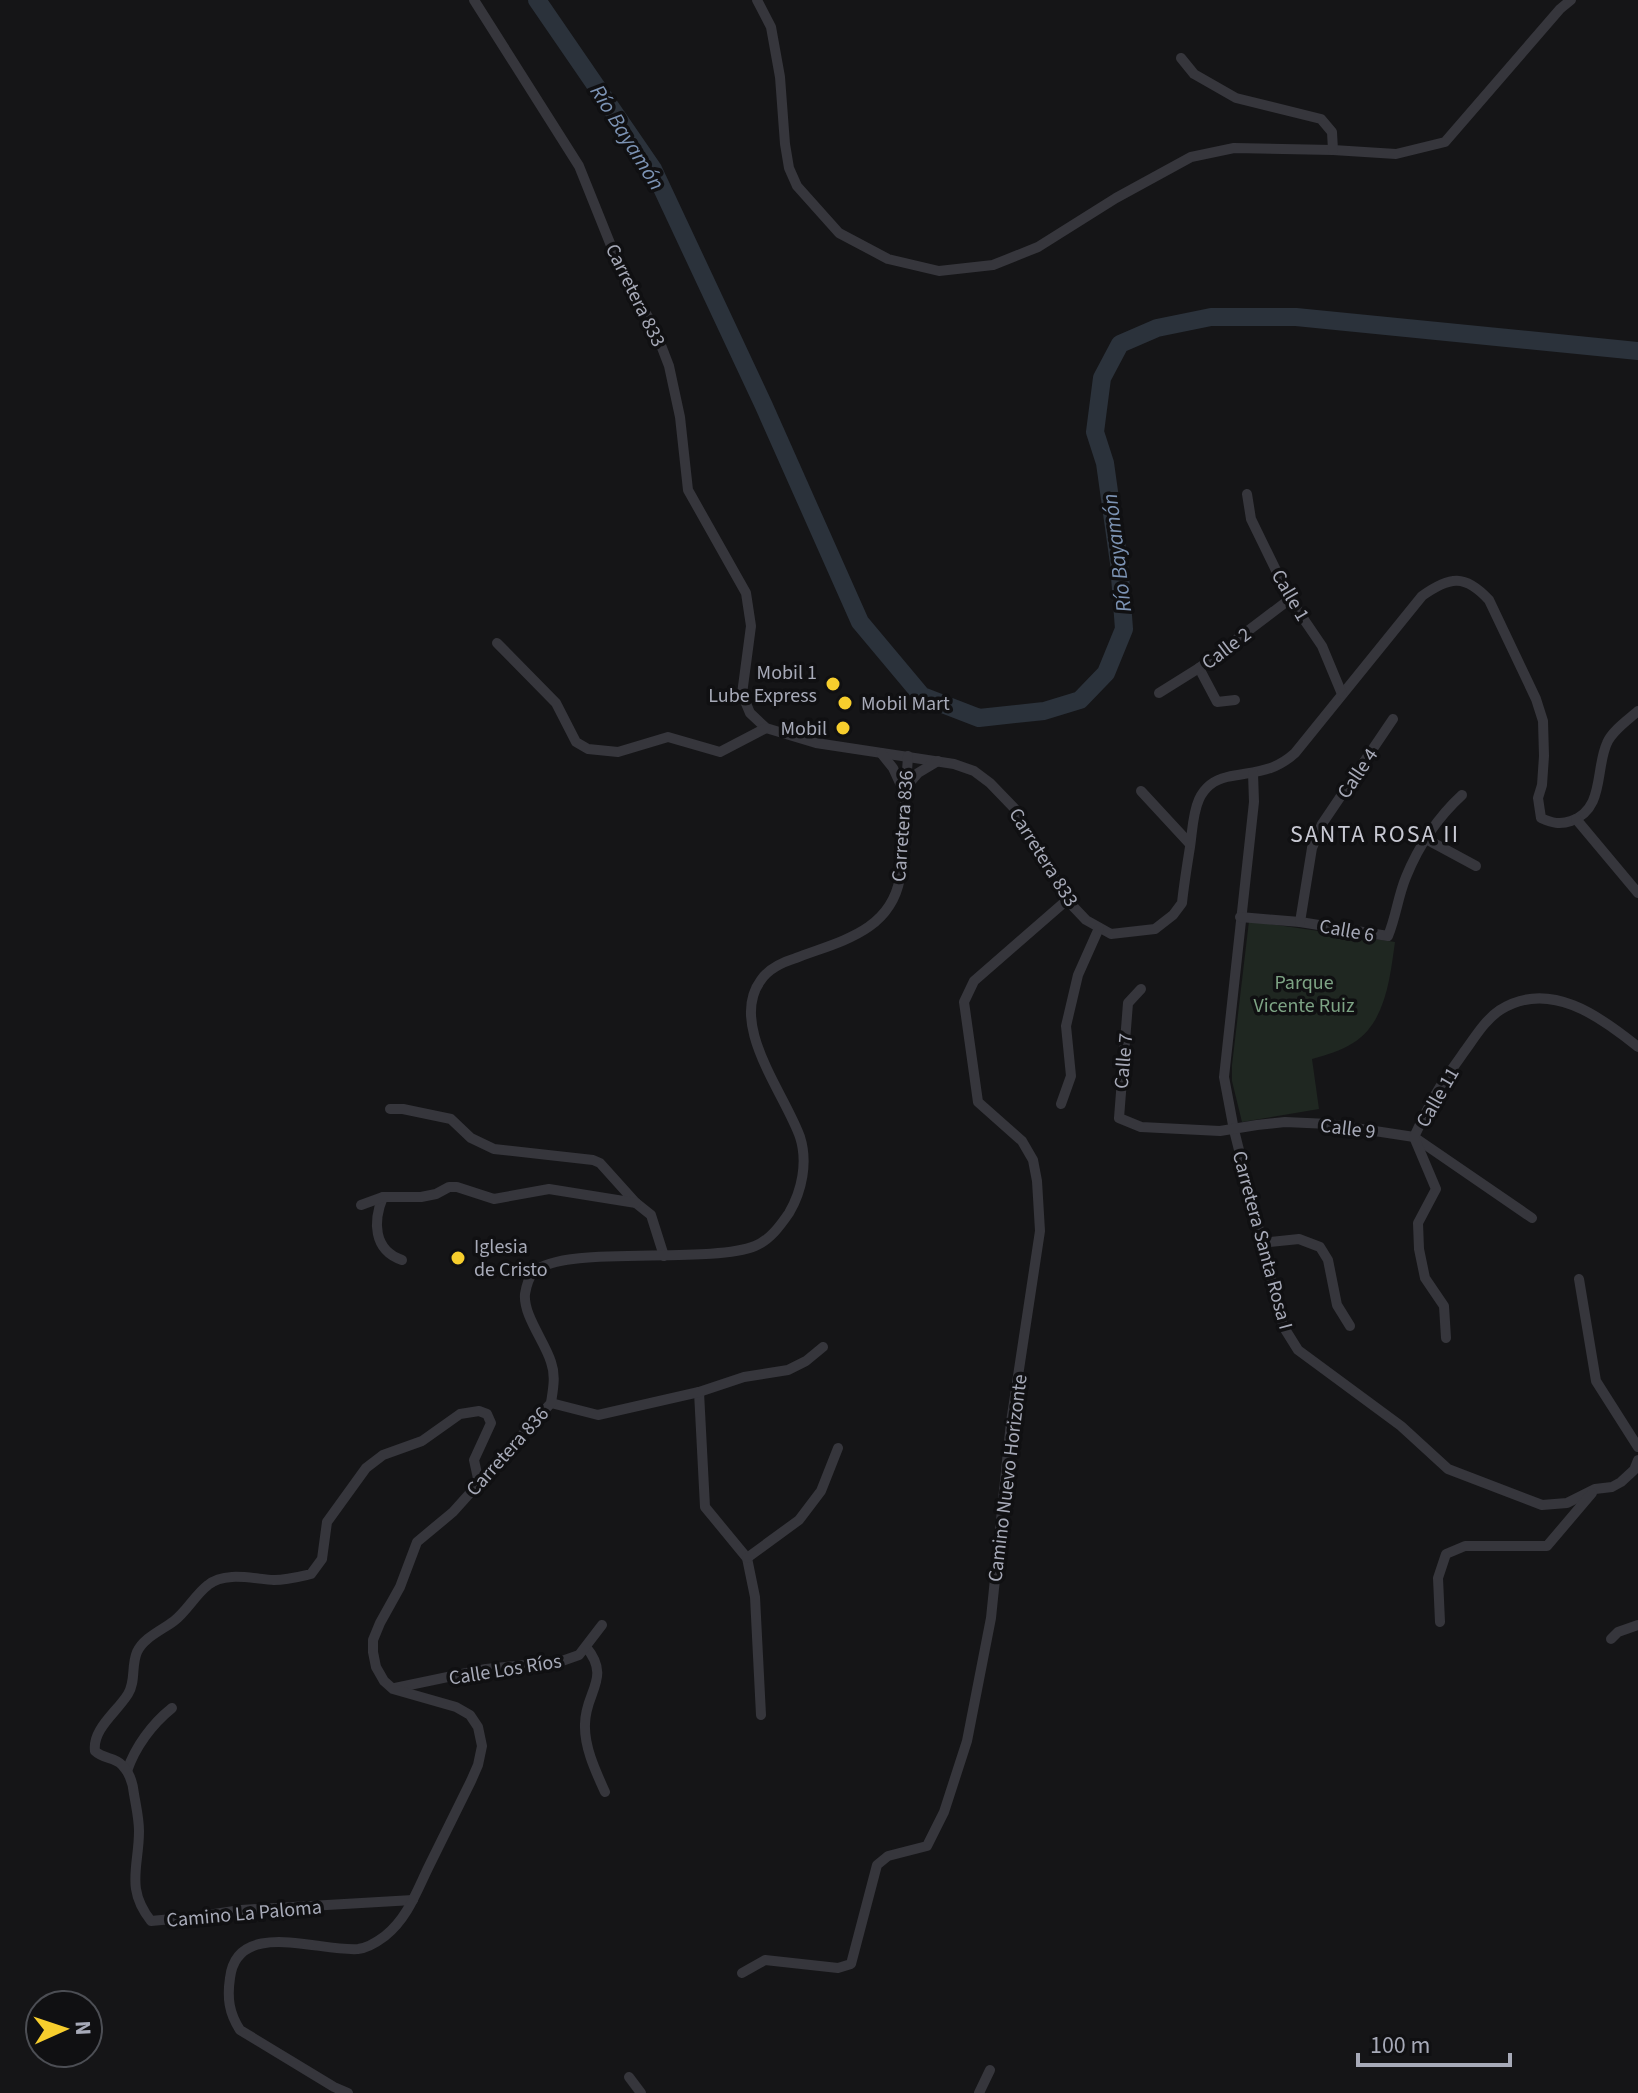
<svg xmlns="http://www.w3.org/2000/svg" width="1638" height="2093" viewBox="0 0 1638 2093" font-family="'Source Sans 3',sans-serif">
	<rect width="100%" height="100%" fill="#151517"/>
	<path fill="#1f2721" d="M1249,921L1395,942C1390,977 1386,1023 1353,1043C1341,1051 1326,1055 1312,1059L1319,1109L1242,1122L1232,1081V1065Z"/>
	<g fill="none" stroke-linecap="round" stroke-linejoin="round">
		<path stroke="#2b323b" stroke-width="18" d="M537,0L653,169L764,406L860,622L922,696L979,718L1044,711L1080,700L1106,673L1124,629L1119,563L1105,463L1095,432L1102,378L1120,344L1157,328L1211,317H1296L1638,351"/>
		<g stroke="#36363c" stroke-width="10">
			<path d="M474,0L579,166L622,273L654,327L669,366L680,417L688,490L746,593L751,626L742,694L750,713L766,728L816,743L954,764L974,771L990,783L1016,810L1067,900L1086,920L1111,934L1155,929L1173,915L1182,903C1184,884 1187,866 1190,847C1194,820 1192,785 1227,777C1255,771 1273,773 1295,753L1422,596C1450,576 1465,574 1489,600L1536,699L1543,721L1544,756L1542,785L1538,798L1541,818C1552,823 1560,825 1571,821C1605,809 1595,769 1607,743C1612,731 1628,720 1638,711"/>
			<path d="M757,0L771,27L780,77L785,144L789,168L797,186L839,233L888,259L939,271L993,265L1038,247L1116,198L1191,157L1234,148L1333,150L1396,154L1445,142L1560,9L1571,0"/>
			<path d="M1181,58L1194,74L1236,98L1321,119L1332,132L1333,150"/>
			<path d="M1247,494L1251,519L1290,599L1322,646L1342,694"/>
			<path d="M497,643L556,703L576,742L588,749L618,752L668,737L720,752L766,728"/>
			<path d="M1199,668L1217,702L1235,700"/>
			<path d="M1159,693L1199,668L1290,599"/>
			<path d="M881,753L893,768L904,792"/>
			<path d="M1253,773L1254,802L1224,1077L1234,1130L1283,1326L1298,1350L1401,1426L1448,1469L1542,1505L1567,1503L1595,1489L1612,1487L1621,1482L1634,1470L1638,1460"/>
			<path d="M906,787L918,773L938,761"/>
			<path d="M1141,791L1190,844"/>
			<path d="M1576,819L1638,893"/>
			<path d="M1426,839L1476,866"/>
			<path d="M1240,917L1300,922L1388,936C1396,917 1398,896 1406,877C1418,847 1438,817 1462,795"/>
			<path d="M1300,922L1312,848L1322,824L1393,719"/>
			<path d="M1141,989L1128,1003L1119,1118L1141,1127L1220,1131L1257,1125L1285,1122L1329,1124L1414,1137L1532,1218"/>
			<path d="M1061,1104L1071,1076L1066,1026L1078,975L1099,928"/>
			<path d="M390,1109H403L451,1119L471,1138L494,1149L593,1160L600,1163L636,1203L651,1215L664,1256"/>
			<path d="M383,1197C373,1221 373,1250 402,1260"/>
			<path d="M361,1205L383,1197H421L436,1194L449,1187H457L494,1199L549,1189L636,1203"/>
			<path d="M1261,1243L1299,1239L1320,1247L1328,1260L1337,1305L1350,1326"/>
			<path d="M1579,1279L1596,1381L1638,1447"/>
			<path d="M1446,1338L1444,1306L1425,1278L1419,1249L1418,1223L1436,1189L1414,1137C1422,1120 1430,1103 1440,1087C1447,1075 1456,1064 1464,1052C1475,1037 1485,1020 1500,1010C1549,979 1600,1016 1638,1047"/>
			<path d="M699,1392L705,1507L747,1558L755,1597L761,1715"/>
			<path d="M551,1403L598,1415L699,1392L744,1377L788,1370L806,1361L823,1347"/>
			<path d="M747,1558L799,1520L821,1491L838,1448"/>
			<path d="M1440,1622L1438,1578L1446,1554L1465,1546H1547L1592,1493"/>
			<path d="M1611,1639L1618,1632L1638,1625"/>
			<path d="M586,1647C612,1678 585,1692 585,1724C584,1747 596,1772 605,1792"/>
			<path d="M395,1688L486,1669L562,1661L579,1655L602,1625"/>
			<path d="M127,1771C135,1747 152,1724 172,1708"/>
			<path d="M413,1900L241,1910L194,1917L151,1921C125,1888 139,1867 139,1831C139,1819 136,1806 134,1794C133,1784 129,1772 122,1765C115,1757 103,1759 95,1751C92,1729 117,1712 128,1694C136,1681 131,1666 137,1652C143,1638 162,1630 174,1621C187,1611 195,1595 208,1585C225,1571 254,1579 274,1580C287,1580 298,1577 311,1574L322,1559L327,1522L366,1468L383,1455L422,1441L460,1414L479,1411L487,1414L491,1423L474,1460L479,1483"/>
			<path d="M742,1973L765,1960L838,1968L851,1964L877,1865L888,1856L927,1846L944,1812L967,1741L991,1618L1011,1422L1040,1231L1037,1181L1033,1160L1022,1141L978,1102L964,1002L974,981L1067,900"/>
			<path d="M629,2077L641,2093"/>
			<path d="M348,2093L334,2087L240,2030C229,2013 227,1998 230,1978C237,1918 319,1952 358,1949C368,1948 377,1942 385,1936C408,1918 417,1890 430,1864C444,1836 457,1809 471,1781L478,1765L482,1746L478,1727L470,1715L456,1707L393,1689L384,1681L376,1667L373,1652V1640L380,1623L400,1587L417,1542L453,1512L551,1403C553,1389 556,1376 551,1362C545,1342 523,1315 525,1294C526,1288 529,1277 534,1272C562,1244 708,1265 755,1246C770,1240 780,1226 789,1213C802,1191 808,1162 800,1137C785,1094 728,1024 761,980C769,968 783,962 796,958C840,941 890,932 900,878L908,756"/>
			<path d="M979,2093L990,2070"/>
		</g>
	</g>
	<g fill="#f7ce2d" stroke="#101012" stroke-width="3">
		<circle cx="833" cy="684" r="8"/>
		<circle cx="845" cy="703" r="8"/>
		<circle cx="843" cy="728" r="8"/>
		<circle cx="458" cy="1258" r="8"/>
	</g>
	<g text-anchor="middle" stroke-width="7" stroke-linejoin="round" paint-order="stroke">
		<g font-size="20" fill="#a7aab8" stroke="#101012">
			<text transform="translate(636 295) rotate(64)" y="7">Carretera 833</text>
			<text transform="translate(1291 595) rotate(60)" y="7">Calle 1</text>
			<text transform="translate(1226 648) rotate(-37)" y="7">Calle 2</text>
			<text transform="translate(1357 773) rotate(-56)" y="7">Calle 4</text>
			<text transform="translate(902 826) rotate(-86)" y="7">Carretera 836</text>
			<text transform="translate(1044 857) rotate(58)" y="7">Carretera 833</text>
			<text transform="translate(1347 930) rotate(10)" y="7">Calle 6</text>
			<text transform="translate(1123 1061) rotate(-85)" y="7">Calle 7</text>
			<text transform="translate(1437 1097) rotate(-60)" y="7">Calle 11</text>
			<text transform="translate(1348 1128) rotate(7)" y="7">Calle 9</text>
			<text transform="translate(1263 1240) rotate(75)" y="7">Carretera Santa Rosa I</text>
			<text transform="translate(507 1451) rotate(-48)" y="7">Carretera 836</text>
			<text transform="translate(1007 1478) rotate(-83)" y="7">Camino Nuevo Horizonte</text>
			<text transform="translate(505 1669) rotate(-9)" y="7">Calle Los Ríos</text>
			<text transform="translate(244 1913) rotate(-5)" y="7">Camino La Paloma</text>
		</g>
		<g font-size="20" fill="#a7aab8" stroke="#101012" text-anchor="end">
			<text x="817" y="679">Mobil 1<tspan x="817" dy="23">Lube Express</tspan></text>
			<text x="861" y="710" text-anchor="start">Mobil Mart</text>
			<text x="827" y="735">Mobil</text>
			<text x="474" y="1253" text-anchor="start">Iglesia<tspan x="474" dy="23">de Cristo</tspan></text>
		</g>
		<g font-size="20" fill="#7da384" stroke="#101012">
			<text x="1304" y="989">Parque<tspan x="1304" dy="23">Vicente Ruiz</tspan></text>
		</g>
		<g font-size="22" font-style="italic" fill="#7c93b4" stroke="#101012">
			<text transform="translate(628 137) rotate(58)" y="8">Río Bayamón</text>
			<text transform="translate(1116 553) rotate(-97)" y="8">Río Bayamón</text>
		</g>
		<g font-size="24" letter-spacing="2" fill="#c8c9d3" stroke="#101012">
			<text x="1375" y="842">SANTA ROSA II</text>
		</g>
	</g>
	<g transform="translate(64 2029) rotate(87)"><circle r="38" fill="#101012" stroke="#4c4e54" stroke-width="2"/>
	<path d="M0-6L14 30L0 20L-14 30Z" fill="#f7ce2d"/>
	<text y="-12" font-size="22" font-weight="bold" text-anchor="middle" fill="#a7aab8">N</text>
	</g>
	<path d="M1358 2053v12h152v-12" fill="none" stroke="#a7aab8" stroke-width="4"/>
	<text x="1370" y="2053" font-size="24" fill="#a7aab8" stroke="#101012" stroke-width="6" paint-order="stroke">100 m</text>
</svg>
